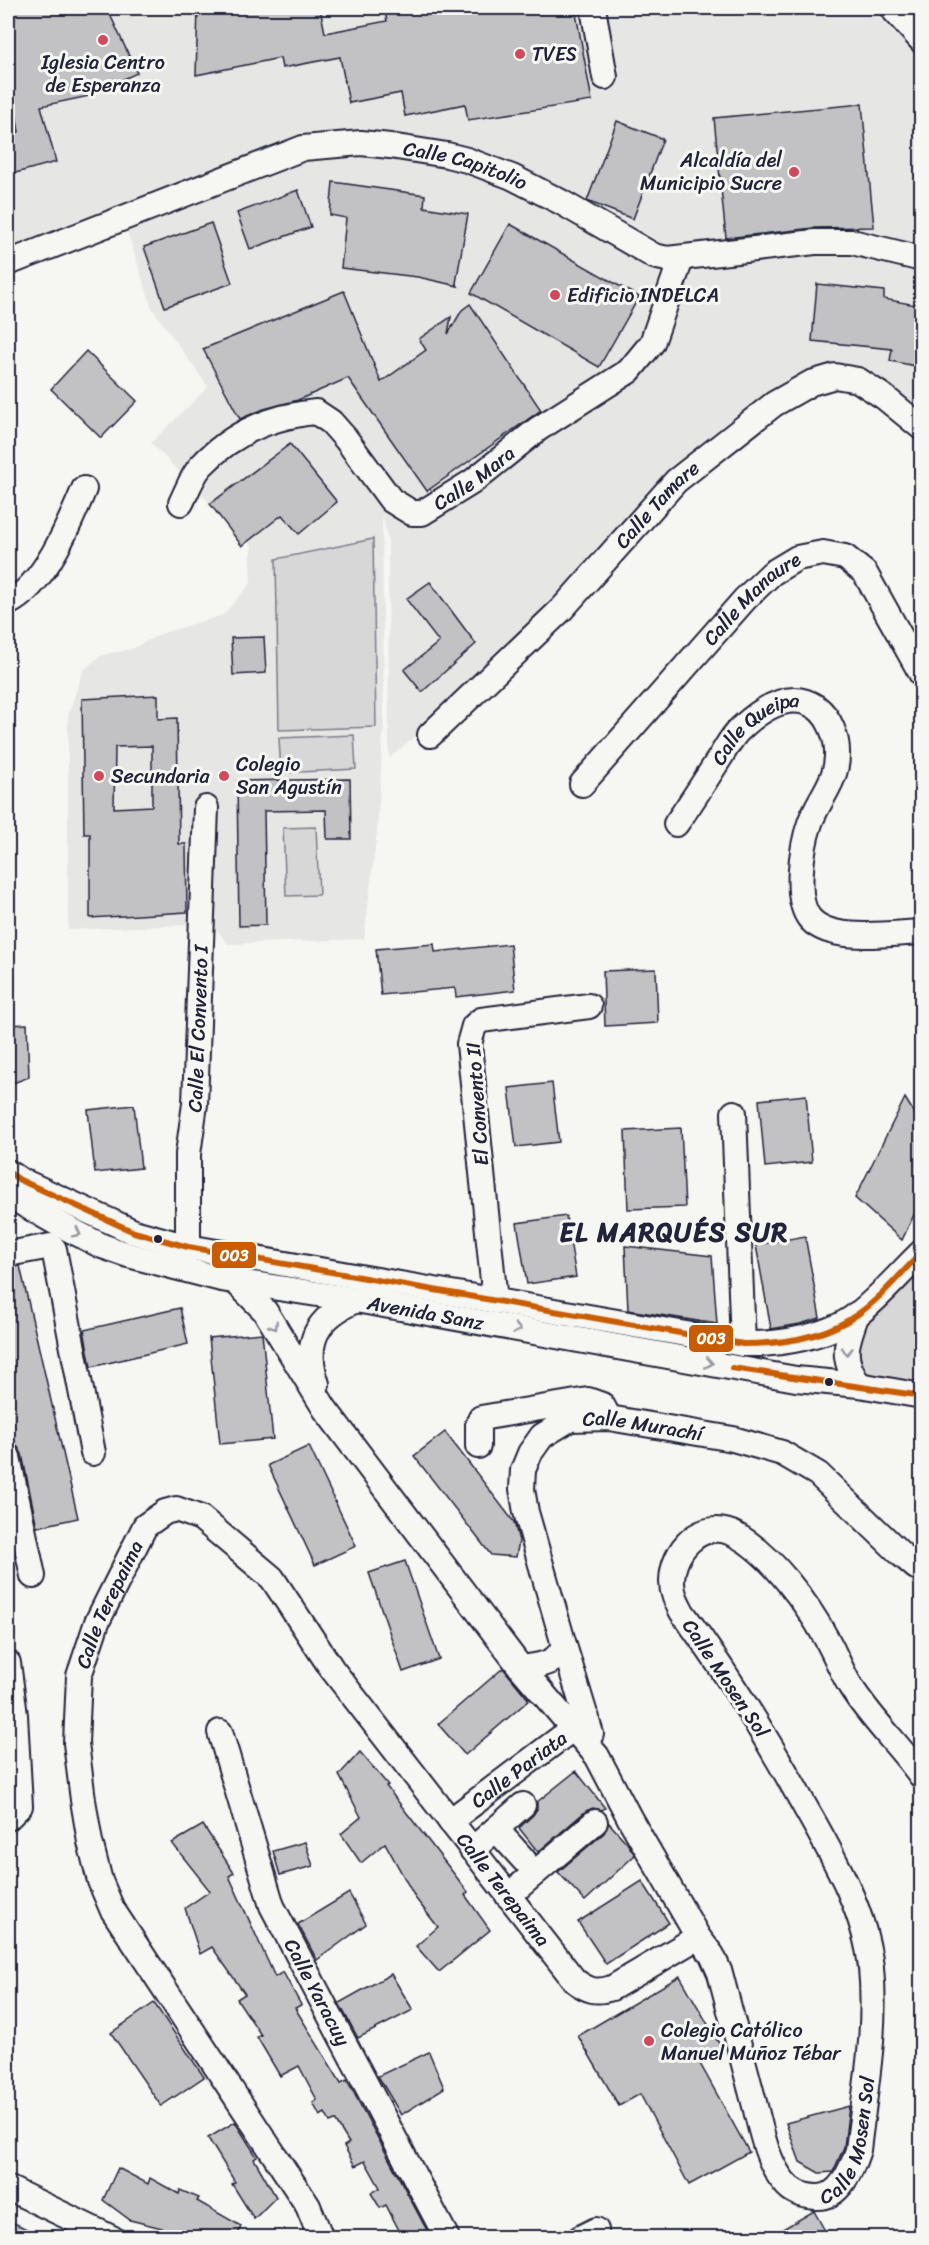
<svg xmlns="http://www.w3.org/2000/svg" width="929" height="2245" viewBox="0 0 929 2245" font-family="Sriracha,sans-serif">
	<rect width="100%" height="100%" fill="#f6f6f2"/>
	<filter id="ink" filterUnits="userSpaceOnUse"><feTurbulence type="fractalNoise" baseFrequency=".0167" numOctaves="2"/><feDisplacementMap in="SourceGraphic" scale="12" xChannelSelector="R" yChannelSelector="G"/><feConvolveMatrix kernelMatrix="1 2 1 2 8 2 1 2 1" color-interpolation-filters="sRGB"/></filter>
	<g filter="url(#ink)">
		<path fill="#e6e6e4" d="M8,8H921V417L855,370L839,364L825,366L803,374L731,419L689,453L615,547L470,691L389,758L388,540L382,514L384,721L377,832L364,939L228,944L212,924L68,930V715L83,670L102,655L132,649L160,634L223,615L251,583L250,566L252,546L151,443L208,387L152,308L119,206L8,254Z"/>
		<g fill="#d7d7d7" stroke="#7c7c89" stroke-width="1.5">
			<path d="M373,539L376,727L279,730L276,559Z"/>
			<path d="M354,735L356,769L281,773L279,738Z"/>
			<path d="M316,827L319,895L286,896L283,828Z"/>
			<path d="M921,1260V1388L863,1381L851,1336Z"/>
		</g>
		<g fill="#c2c2c4" stroke="#22223b" stroke-width="1.5" fill-rule="evenodd">
			<path d="M8,8H107L137,73L93,93L94,95L41,106L56,162L8,175V135L19,132L8,67Z"/>
			<path d="M198,8H320L325,33L387,21L384,8H575L592,101L468,120L465,104L405,116L401,93L349,103L340,57L282,68L280,58L196,75Z"/>
			<path d="M862,104L874,227L813,228L726,238L714,118Z"/>
			<path d="M617,121L663,139L633,219L587,201Z"/>
			<path d="M333,182L425,195L424,207L468,214L456,283L458,286L418,277L341,268L346,218L330,215Z"/>
			<path d="M298,190L311,227L250,249L237,213Z"/>
			<path d="M211,223L232,283L165,307L144,247Z"/>
			<path d="M510,224L639,297L599,367L471,293Z"/>
			<path d="M817,284L884,291V299L921,306V367L890,361L892,349L812,341Z"/>
			<path d="M344,291L381,382L426,350L419,339L451,317L448,334L462,310L470,304L541,410L427,491L348,378L298,400L264,409L240,419L203,349Z"/>
			<path d="M86,351L137,401L101,438L51,389Z"/>
			<path d="M290,444L337,502L299,534L282,515L242,546L210,504Z"/>
			<path d="M430,582L476,644L422,692L404,670L439,642L406,599Z"/>
			<path d="M264,637L266,673L233,675L231,638Z"/>
			<path d="M158,695V719L177,718L179,844H186L187,912L90,918V834H84L82,699ZM152,746V806L114,808L115,747Z"/>
			<path d="M350,779L351,839H327L326,810L264,811L266,925L239,926L237,781Z"/>
			<path d="M434,944L435,952L510,944L515,990L456,997L455,988L381,995L376,949Z"/>
			<path d="M656,969L658,1023L605,1026L603,971Z"/>
			<path d="M27,1024L29,1077L8,1085V1025Z"/>
			<path d="M552,1083L559,1142L516,1147L509,1088Z"/>
			<path d="M806,1095L812,1162L765,1167L759,1100Z"/>
			<path d="M905,1098L921,1124V1200L902,1240L855,1198Z"/>
			<path d="M134,1105L141,1168L95,1173L88,1110Z"/>
			<path d="M681,1128L685,1207L628,1209L625,1131Z"/>
			<path d="M566,1216L576,1277L527,1284L517,1223Z"/>
			<path d="M805,1236L820,1318L800,1324L771,1329L756,1245Z"/>
			<path d="M625,1246L712,1256L717,1324L628,1310Z"/>
			<path d="M20,1266L78,1518L37,1527L22,1454L18,1447L8,1443V1268Z"/>
			<path d="M180,1308L188,1344L91,1367L84,1330Z"/>
			<path d="M262,1333L273,1439L220,1444L209,1338Z"/>
			<path d="M445,1432L514,1522L519,1541L516,1557L491,1555L414,1456Z"/>
			<path d="M309,1446L356,1546L315,1565L268,1465Z"/>
			<path d="M405,1561L439,1659L403,1672L369,1573Z"/>
			<path d="M503,1668L529,1700L465,1755L438,1724Z"/>
			<path d="M360,1752L388,1785L386,1786L468,1892L465,1895L490,1930L439,1972L416,1946L438,1927L416,1899L385,1843L361,1863L341,1834L361,1817L339,1775Z"/>
			<path d="M576,1771L605,1808L602,1810L593,1808L586,1811L538,1852L519,1828L533,1815L537,1809V1802Z"/>
			<path d="M609,1823L627,1843L635,1855L585,1901L558,1872L604,1833Z"/>
			<path d="M203,1825L234,1873L229,1876L275,1977L283,1972L301,2005L295,2008L341,2083L347,2080L431,2238H403L386,2205L380,2208L371,2193L380,2188L365,2161L355,2166L344,2146L349,2143L335,2120L330,2122L325,2113L320,2116L313,2103L317,2100L299,2066L280,2076L257,2037L261,2035L237,1999L245,1994L212,1947L200,1954L185,1908L210,1891L172,1843Z"/>
			<path d="M305,1842L313,1866L280,1875L273,1851Z"/>
			<path d="M642,1881L669,1923L606,1964L578,1922Z"/>
			<path d="M349,1893L366,1924L317,1960L298,1924Z"/>
			<path d="M391,1974L413,2010L358,2038L339,2003Z"/>
			<path d="M680,1976L721,2047L698,2060L749,2152L689,2185L640,2094L619,2106L578,2036Z"/>
			<path d="M154,2003L204,2077L161,2106L111,2033Z"/>
			<path d="M429,2052L444,2088L401,2115L378,2076Z"/>
			<path d="M849,2106L844,2147L833,2172L819,2173L800,2162L786,2123Z"/>
			<path d="M235,2122L257,2157L254,2159L276,2197L254,2219L232,2184L235,2182L208,2138Z"/>
			<path d="M118,2168L148,2184L150,2178L179,2194L180,2190L199,2198L197,2201L241,2226L237,2238H169L160,2234L162,2228L130,2220L103,2200Z"/>
			<path d="M814,2211L829,2238H767Z"/>
			<path d="M8,2220L45,2238H8Z"/>
		</g>
		<g fill="none" stroke-linecap="round" stroke-linejoin="round">
			<defs>
				<g id="minor">
					<path d="M593,8L605,77"/>
					<path d="M892,8L922,41"/>
					<path id="s1" d="M8,263L303,148L361,143L390,146L447,155L467,160L512,177L561,202L654,256L667,259L815,242H852L922,259"/>
					<path id="s2" d="M181,503C187,491 192,476 201,466C232,433 272,416 316,412L331,422L346,439L391,500L412,513H422L472,482L538,429L629,371L652,343L681,259"/>
					<path d="M8,603C44,586 69,525 84,489"/>
					<path id="s3" d="M430,735L562,609L676,481L774,404L811,383L835,376L858,380L884,397L922,428"/>
					<path id="s4" d="M582,784L745,599L772,573L797,558L823,553L845,557L865,573L922,675"/>
					<path id="s5" d="M676,824C691,803 705,781 719,759C725,750 731,737 740,729C760,710 789,689 816,707C830,717 838,739 837,756C837,781 818,800 810,823C802,846 793,901 811,920C833,943 892,933 922,932"/>
					<path d="M734,1113L743,1344"/>
					<path d="M8,1172L20,1180L134,1232L188,1247L743,1344C780,1345 828,1337 858,1314C880,1297 901,1272 922,1252"/>
					<path id="s6" d="M8,1195L55,1222L102,1246L128,1255L221,1279L356,1300L796,1379L859,1385L922,1396"/>
					<path id="s7" d="M188,1247V1154L195,1104L206,808"/>
					<path d="M8,1254L51,1246L54,1249L93,1453"/>
					<path id="s8" d="M236,1282L265,1311L325,1409L521,1668L597,1756L630,1819L698,1937L712,1955L720,1973C732,2017 743,2062 755,2106C761,2130 767,2162 784,2182C792,2193 803,2196 816,2197C840,2199 852,2168 858,2150C865,2090 877,2028 871,1968C865,1909 832,1855 804,1805C767,1738 727,1673 682,1612C677,1602 672,1594 672,1582C672,1550 702,1517 736,1535C771,1554 807,1603 826,1638C835,1653 841,1671 851,1687C871,1719 900,1746 922,1777"/>
					<path d="M495,1301L469,1044L474,1026L481,1020L589,1006"/>
					<path d="M857,1314C846,1344 840,1357 859,1385"/>
					<path d="M317,1384C303,1342 316,1318 356,1300"/>
					<path d="M478,1446V1424L481,1418L588,1400L602,1405L609,1418"/>
					<path d="M8,1457L33,1576"/>
					<path d="M564,1645L591,1734"/>
					<path d="M8,1663L15,1715L20,1806L8,1818"/>
					<path id="s9" d="M521,1668C540,1665 557,1665 564,1645L526,1512L522,1489L523,1470L530,1453L542,1436L570,1419L609,1418L733,1439L782,1453L818,1474L902,1555L916,1567L922,1569"/>
					<path id="s10" d="M220,1732L272,1906L447,2238"/>
					<path id="s11" d="M450,1821L587,1718"/>
					<path d="M496,1829L524,1860"/>
					<path d="M472,1850L523,1805"/>
					<path d="M508,1896L595,1822"/>
					<path d="M8,2188L112,2238"/>
					<path id="s12" d="M321,2238L308,2206L112,1909L100,1881L90,1842L83,1800L76,1743L79,1676L97,1622L145,1526L165,1512L176,1509L201,1518L272,1578L332,1669L575,1981C589,1991 596,1993 612,1988L698,1937"/>
					<path d="M580,2238L596,2230"/>
				</g>
			</defs>
			<use href="#minor" stroke="#22223b" stroke-width="28"/>
			<use href="#minor" stroke="#f6f6f2" stroke-width="24"/>
			<defs>
				<g id="bus-1">
					<path d="M8,1172L20,1180L134,1232L188,1247L743,1344C783,1344 825,1338 858,1314C882,1297 901,1273 922,1252"/>
					<path d="M732,1368L922,1396"/>
				</g>
			</defs>
			<use href="#bus-1" stroke="#f6f6f2" stroke-width="10"/>
			<use href="#bus-1" stroke="#c95b00" stroke-width="6"/>
		</g>
		<defs><path id="oneway-chevron" d="M-2-3.5L2.5 0L-2 3.5" fill="none" stroke-width="1.6" stroke-linecap="round" stroke-linejoin="round" transform="scale(1.5)"/></defs>
		<g stroke="#9797a0">
			<use href="#oneway-chevron" transform="translate(77 1233) rotate(27)"/>
			<use href="#oneway-chevron" transform="translate(274 1326) rotate(58)"/>
			<use href="#oneway-chevron" transform="translate(517 1329) rotate(10)"/>
			<use href="#oneway-chevron" transform="translate(847 1351) rotate(94)"/>
			<use href="#oneway-chevron" transform="translate(709 1363) rotate(10)"/>
		</g>
	</g>
	<g fill="#d1495b" stroke="#f6f6f2" stroke-width="2">
		<circle cx="103" cy="40" r="6"/>
		<circle cx="520" cy="54" r="6"/>
		<circle cx="794" cy="172" r="6"/>
		<circle cx="555" cy="295" r="6"/>
		<circle cx="99" cy="776" r="6"/>
		<circle cx="224" cy="776" r="6"/>
		<circle cx="649" cy="2041" r="6"/>
	</g>
	<g fill="#22223b" stroke="#f6f6f2" stroke-width="2">
		<circle cx="158" cy="1239" r="5"/>
		<circle cx="829" cy="1382" r="5"/>
	</g>
	<g text-anchor="middle" stroke-width="6" stroke-linejoin="round" paint-order="stroke">
		<g font-size="20" fill="#22223b" stroke="#f6f6f2" text-anchor="start">
			<text x="532" y="61">TVES</text>
			<text x="103" y="69" text-anchor="middle">Iglesia Centro<tspan x="103" dy="23">de Esperanza</tspan></text>
			<text x="782" y="167" text-anchor="end">Alcaldía del<tspan x="782" dy="23">Municipio Sucre</tspan></text>
			<text x="567" y="302">Edificio INDELCA</text>
			<text x="236" y="771">Colegio<tspan x="236" dy="23">San Agustín</tspan></text>
			<text x="111" y="783">Secundaria</text>
			<text x="661" y="2037">Colegio Católico<tspan x="661" dy="23">Manuel Muñoz Tébar</tspan></text>
		</g>
		<g font-size="20" fill="#22223b" stroke="#f6f6f2">
			<text dy="7" stroke="none"><textPath href="#s1" startOffset="482">Calle Capitolio</textPath></text>
			<text dy="7" stroke="none"><textPath href="#s2" startOffset="386">Calle Mara</textPath></text>
			<text dy="7" stroke="none"><textPath href="#s3" startOffset="324">Calle Tamare</textPath></text>
			<text dy="7" stroke="none"><textPath href="#s4" startOffset="252">Calle Manaure</textPath></text>
			<text dy="7" stroke="none"><textPath href="#s5" startOffset="128">Calle Queipa</textPath></text>
			<text dy="7" stroke="none"><textPath href="#s7" startOffset="219">Calle El Convento I</textPath></text>
			<text transform="translate(477 1104) rotate(-94)" y="7">El Convento II</text>
			<text dy="7" stroke="none"><textPath href="#s6" startOffset="438">Avenida Sanz</textPath></text>
			<text dy="7" stroke="none"><textPath href="#s9" startOffset="378">Calle Murachí</textPath></text>
			<text dy="7" stroke="none"><textPath href="#s12" startOffset="706">Calle Terepaima</textPath></text>
			<text transform="translate(726 1678) rotate(56)" y="7">Calle Mosen Sol</text>
			<text dy="7" stroke="none"><textPath href="#s11" startOffset="86">Calle Pariata</textPath></text>
			<text dy="7" stroke="none"><textPath href="#s12" startOffset="1336">Calle Terepaima</textPath></text>
			<text dy="7" stroke="none"><textPath href="#s10" startOffset="279">Calle Yaracuy</textPath></text>
			<text dy="7" stroke="none"><textPath href="#s8" startOffset="1176">Calle Mosen Sol</textPath></text>
		</g>
		<g font-size="26" font-weight="bold" letter-spacing="1.5" fill="#22223b" stroke="#f6f6f2">
			<text x="674" y="1241">EL MARQUÉS SUR</text>
		</g>
	</g>
	<g stroke="#f6f6f2" stroke-width="2">
		<rect x="211" y="1241" width="46" height="28" rx="6" fill="#c95b00"/>
		<rect x="688" y="1324" width="46" height="29" rx="6" fill="#c95b00"/>
	</g>
	<g font-size="16" text-anchor="middle" font-weight="bold" fill="#fff">
		<text x="234" y="1261">003</text>
		<text x="711" y="1344">003</text>
	</g>
	<rect width="929" height="2245" fill="none" stroke="#f6f6f2" stroke-width="30"/>
	<rect x="15" y="15" width="899" height="2215" fill="none" stroke="#22223b" stroke-width="2" filter="url(#ink)"/>
</svg>
